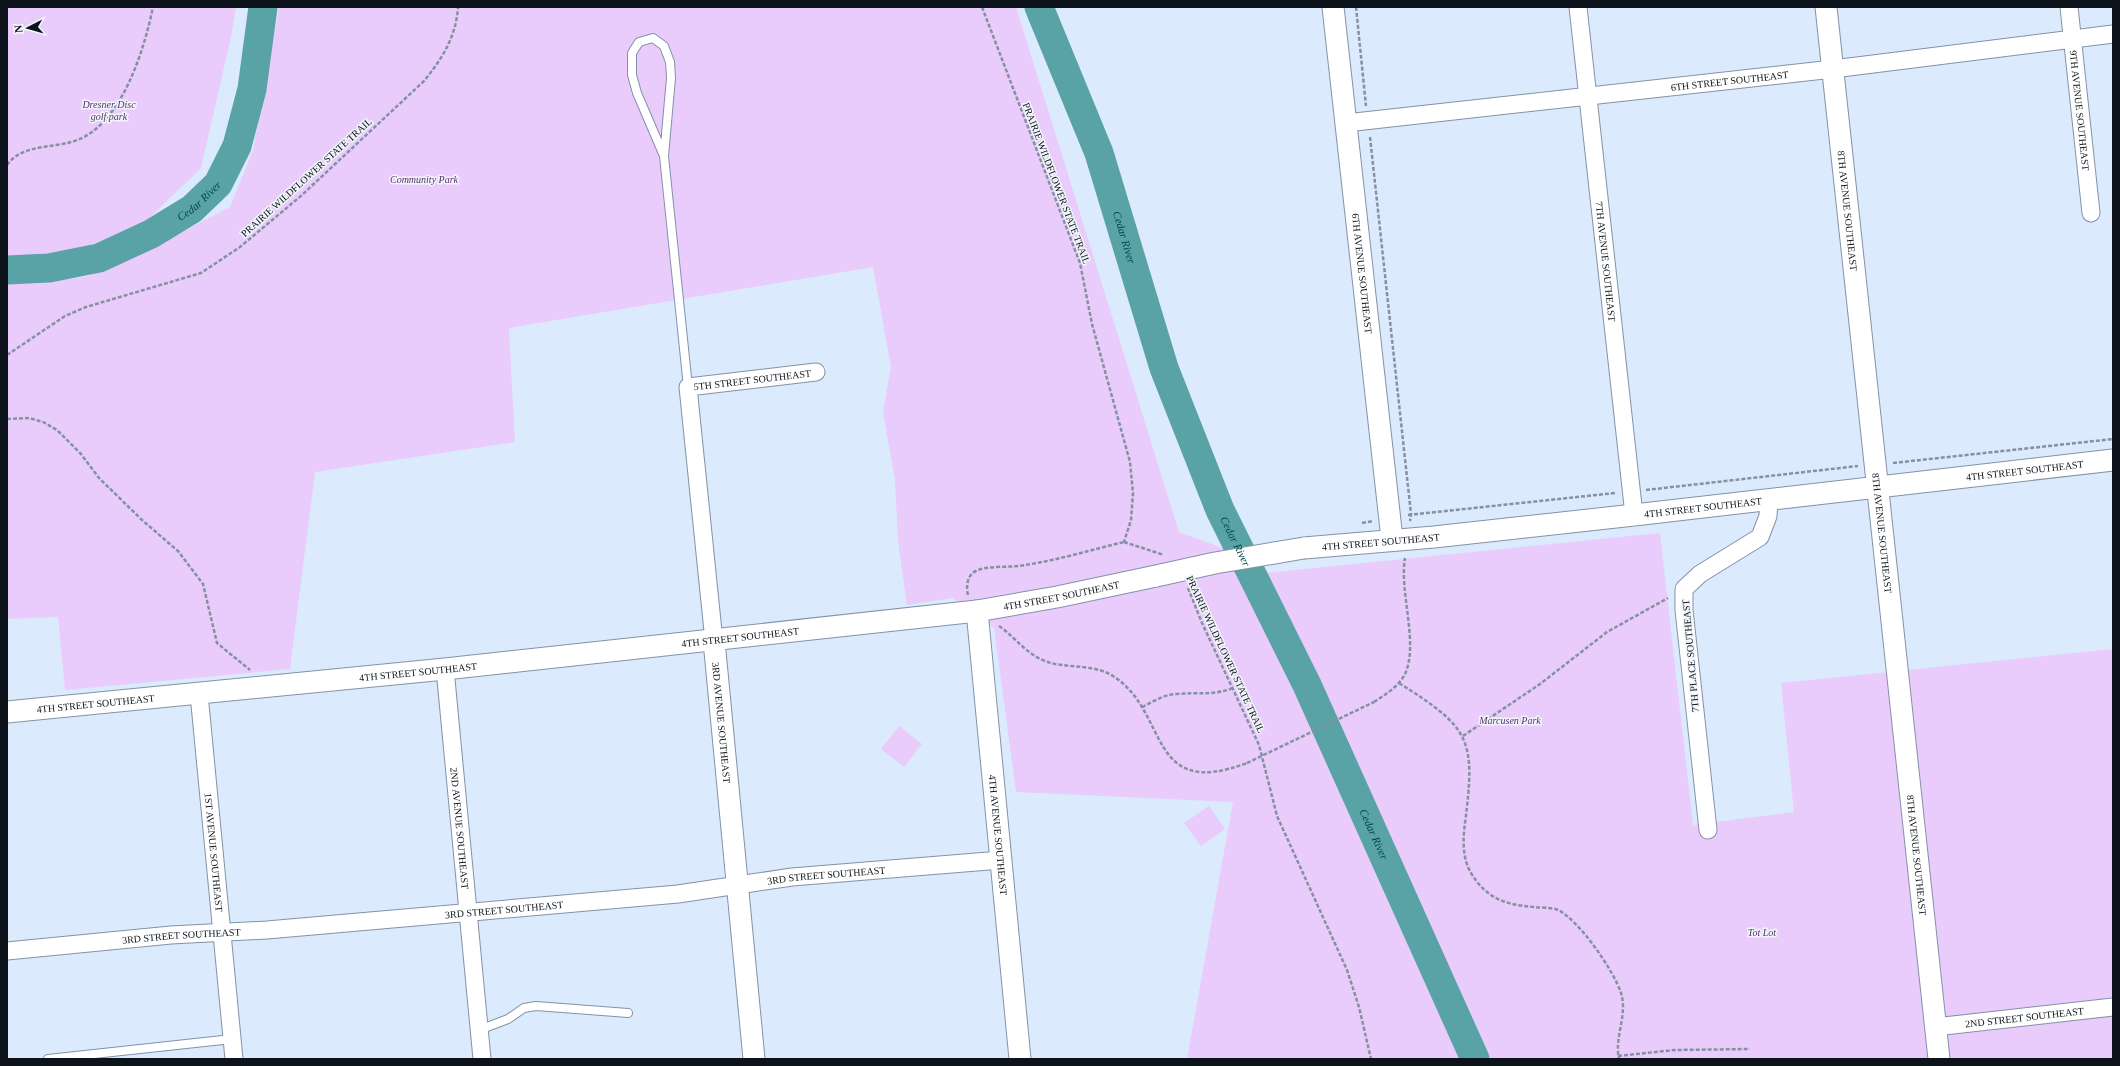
<svg xmlns="http://www.w3.org/2000/svg" width="2120" height="1066" viewBox="0 0 2120 1066" font-family="'Times New Roman',serif">
	<rect width="100%" height="100%" fill="#dceafd"/>
	<g fill="#e9ccfc">
		<path d="M7,7H236L231,37L201,168L144,223L69,254L7,260Z"/>
		<path d="M279,7H1016L1179,532L1239,554L1245,575L1660,533L1693,825L1794,812L1781,683L2113,649V1059H1187L1233,802L1016,792L994,628L953,598L907,605L898,541L895,480L883,412L891,367L873,267L509,328L515,442L315,472L290,669L65,690L58,617L7,619V283H34L85,277L116,265L230,207L253,150Z"/>
		<path d="M899,726L922,744L904,767L881,749Z"/>
		<path d="M1209,806L1225,829L1201,846L1184,823Z"/>
	</g>
	<g fill="none" stroke-linecap="round" stroke-linejoin="round">
		<g stroke="#59a2a5" stroke-width="29">
			<path id="s1" d="M1039,7L1099,153L1164,368L1220,510L1307,685L1475,1059"/>
			<path id="s2" d="M7,270L49,268L99,258L151,234L192,209L218,184L237,146L252,89L263,7"/>
		</g>
		<defs>
			<g id="service">
				<path d="M664,156L637,93L632,75V53L639,42L653,38L664,46L670,62L671,78L664,156L688,387"/>
				<path d="M479,1030L508,1019L524,1008L536,1006L628,1013"/>
				<path d="M48,1059L232,1039"/>
			</g>
			<g id="minor">
				<path id="s3" d="M1578,7L1634,515"/>
				<path id="s4" d="M2069,7L2091,213"/>
				<path id="s5" d="M1346,123L1833,69L2113,34"/>
				<path id="s6" d="M714,641L688,387L816,372"/>
				<path id="s7" d="M445,669L482,1059"/>
				<path id="s8" d="M199,694L234,1059"/>
				<path d="M1708,830L1684,610V589L1700,574L1760,537L1768,516L1769,499"/>
				<path id="s9" d="M7,951L171,935L267,930L678,894L792,877L1001,860"/>
				<path id="s10" d="M1935,1027L2113,1007"/>
			</g>
			<g id="tertiary">
				<path id="s11" d="M1333,7L1392,539"/>
				<path id="s12" d="M1826,7L1939,1059"/>
				<path id="s13" d="M1304,548L1434,537L1634,515L2113,460"/>
				<path id="s14" d="M977,611L1020,1059"/>
				<path id="s15" d="M714,641L754,1059"/>
				<path id="s16" d="M7,712L445,669L977,611L1057,597L1156,576"/>
			</g>
		</defs>
		<use href="#service" stroke="#8292a8" stroke-width="10"/>
		<use href="#minor" stroke="#8292a8" stroke-width="19"/>
		<use href="#tertiary" stroke="#8292a8" stroke-width="23"/>
		<g stroke="#86919f" stroke-width="2.5" stroke-dasharray="4 2" stroke-linecap="butt">
			<path d="M982,7L1080,263L1092,324L1130,462L1133,493L1131,520L1124,542"/>
			<path d="M1356,7L1366,106"/>
			<path d="M1370,137L1411,514L1410,521"/>
			<path d="M7,165C21,145 50,148 71,142C120,130 144,51 153,7"/>
			<path d="M7,355L65,316L86,307L201,273L240,247L302,195L424,81C442,59 456,37 458,7"/>
			<path d="M7,419L29,418L43,422L57,430L81,454L99,478L142,520L178,551L203,584L217,643L250,670"/>
			<path d="M1893,463L2113,439"/>
			<path d="M1646,490L1858,466"/>
			<path d="M1408,515L1615,493"/>
			<path d="M1362,523L1373,521"/>
			<path d="M1124,542L1164,555"/>
			<path d="M1188,588L1202,623L1259,745L1277,816L1347,970L1359,1007L1371,1059"/>
			<path d="M968,595C966,586 967,575 976,571C987,565 1012,568 1025,565C1058,560 1091,550 1124,542"/>
			<path d="M999,626C1015,637 1026,654 1045,661C1065,669 1092,663 1113,676C1170,712 1146,801 1247,763"/>
			<path d="M1399,683C1470,728 1476,738 1465,823C1463,839 1462,858 1471,873C1486,898 1505,905 1534,907C1541,908 1551,907 1558,910C1579,920 1614,971 1621,993C1628,1015 1614,1037 1619,1059"/>
			<path d="M1374,702C1385,695 1399,686 1405,674C1419,644 1399,591 1405,558"/>
			<path d="M1142,707C1153,702 1164,694 1177,694C1198,692 1213,696 1233,688"/>
			<path d="M1463,736L1540,684L1607,632L1668,598"/>
			<path d="M1618,1056L1674,1050L1750,1049"/>
		</g>
		<use href="#service" stroke="#fff" stroke-width="8"/>
		<use href="#minor" stroke="#fff" stroke-width="17"/>
		<use href="#tertiary" stroke="#fff" stroke-width="21"/>
		<defs>
			<path id="tertiary-bridge" d="M1156,576L1215,563L1304,548"/>
		</defs>
		<use href="#tertiary-bridge" stroke="#8292a8" stroke-width="23" stroke-linecap="butt"/>
		<path stroke="#86919f" stroke-width="2.5" stroke-dasharray="4 2" stroke-linecap="butt" d="M1247,763L1374,702"/>
		<use href="#tertiary-bridge" stroke="#fff" stroke-width="21"/>
	</g>
	<g text-anchor="middle" stroke-width="3" stroke-linejoin="round" paint-order="stroke">
		<g font-size="10" fill="#0d131b" stroke="#f2f6fb">
			<text dy="4" stroke="none"><textPath href="#s5" startOffset="386">6TH STREET SOUTHEAST</textPath></text>
			<text dy="4" stroke="none"><textPath href="#s4" startOffset="104">9TH AVENUE SOUTHEAST</textPath></text>
			<text transform="translate(306 177) rotate(-42)" y="4">PRAIRIE WILDFLOWER STATE TRAIL</text>
			<text transform="translate(1057 183) rotate(69)" y="4">PRAIRIE WILDFLOWER STATE TRAIL</text>
			<text dy="4" stroke="none"><textPath href="#s12" startOffset="205">8TH AVENUE SOUTHEAST</textPath></text>
			<text dy="4" stroke="none"><textPath href="#s3" startOffset="256">7TH AVENUE SOUTHEAST</textPath></text>
			<text dy="4" stroke="none"><textPath href="#s11" startOffset="268">6TH AVENUE SOUTHEAST</textPath></text>
			<text dy="4" stroke="none"><textPath href="#s6" startOffset="320">5TH STREET SOUTHEAST</textPath></text>
			<text dy="4" stroke="none"><textPath href="#s13" startOffset="725">4TH STREET SOUTHEAST</textPath></text>
			<text dy="4" stroke="none"><textPath href="#s13" startOffset="401">4TH STREET SOUTHEAST</textPath></text>
			<text dy="4" stroke="none"><textPath href="#s12" startOffset="529">8TH AVENUE SOUTHEAST</textPath></text>
			<text dy="4" stroke="none"><textPath href="#s13" startOffset="77">4TH STREET SOUTHEAST</textPath></text>
			<text dy="4" stroke="none"><textPath href="#s16" startOffset="1061">4TH STREET SOUTHEAST</textPath></text>
			<text dy="4" stroke="none"><textPath href="#s16" startOffset="737">4TH STREET SOUTHEAST</textPath></text>
			<text transform="translate(1226 654) rotate(65)" y="4">PRAIRIE WILDFLOWER STATE TRAIL</text>
			<text transform="translate(1690 656) rotate(-95)" y="4">7TH PLACE SOUTHEAST</text>
			<text dy="4" stroke="none"><textPath href="#s16" startOffset="413">4TH STREET SOUTHEAST</textPath></text>
			<text dy="4" stroke="none"><textPath href="#s16" startOffset="89">4TH STREET SOUTHEAST</textPath></text>
			<text dy="4" stroke="none"><textPath href="#s15" startOffset="82">3RD AVENUE SOUTHEAST</textPath></text>
			<text dy="4" stroke="none"><textPath href="#s7" startOffset="160">2ND AVENUE SOUTHEAST</textPath></text>
			<text dy="4" stroke="none"><textPath href="#s14" startOffset="225">4TH AVENUE SOUTHEAST</textPath></text>
			<text dy="4" stroke="none"><textPath href="#s8" startOffset="159">1ST AVENUE SOUTHEAST</textPath></text>
			<text dy="4" stroke="none"><textPath href="#s12" startOffset="853">8TH AVENUE SOUTHEAST</textPath></text>
			<text dy="4" stroke="none"><textPath href="#s9" startOffset="823">3RD STREET SOUTHEAST</textPath></text>
			<text dy="4" stroke="none"><textPath href="#s9" startOffset="499">3RD STREET SOUTHEAST</textPath></text>
			<text dy="4" stroke="none"><textPath href="#s9" startOffset="175">3RD STREET SOUTHEAST</textPath></text>
			<text dy="4" stroke="none"><textPath href="#s10" startOffset="90">2ND STREET SOUTHEAST</textPath></text>
		</g>
		<g font-size="10" font-style="italic" fill="#55306a" stroke="#f2f6fb">
			<text x="109" y="108">Dresner Disc<tspan x="109" dy="12">golf park</tspan></text>
			<text x="424" y="183">Community Park</text>
			<text x="1510" y="724">Marcusen Park</text>
			<text x="1762" y="936">Tot Lot</text>
		</g>
		<g font-size="11" font-style="italic" fill="#004749" stroke="#f2f6fb">
			<text dy="4" stroke="none"><textPath href="#s2" startOffset="209">Cedar River</textPath></text>
			<text dy="4" stroke="none"><textPath href="#s1" startOffset="246">Cedar River</textPath></text>
			<text dy="4" stroke="none"><textPath href="#s1" startOffset="570">Cedar River</textPath></text>
			<text dy="4" stroke="none"><textPath href="#s1" startOffset="894">Cedar River</textPath></text>
		</g>
	</g>
	<rect width="2120" height="1066" fill="none" stroke="#0d131b" stroke-width="16"/>
	<g transform="translate(28 28) rotate(264)" stroke="#f2f6fb" stroke-width="3" paint-order="stroke">
	<path d="M0-3L7 15L0 10L-7 15Z" fill="#0d131b"/>
	<text y="-6" font-size="11" font-weight="bold" text-anchor="middle" fill="#0d131b">N</text>
	</g>
</svg>
